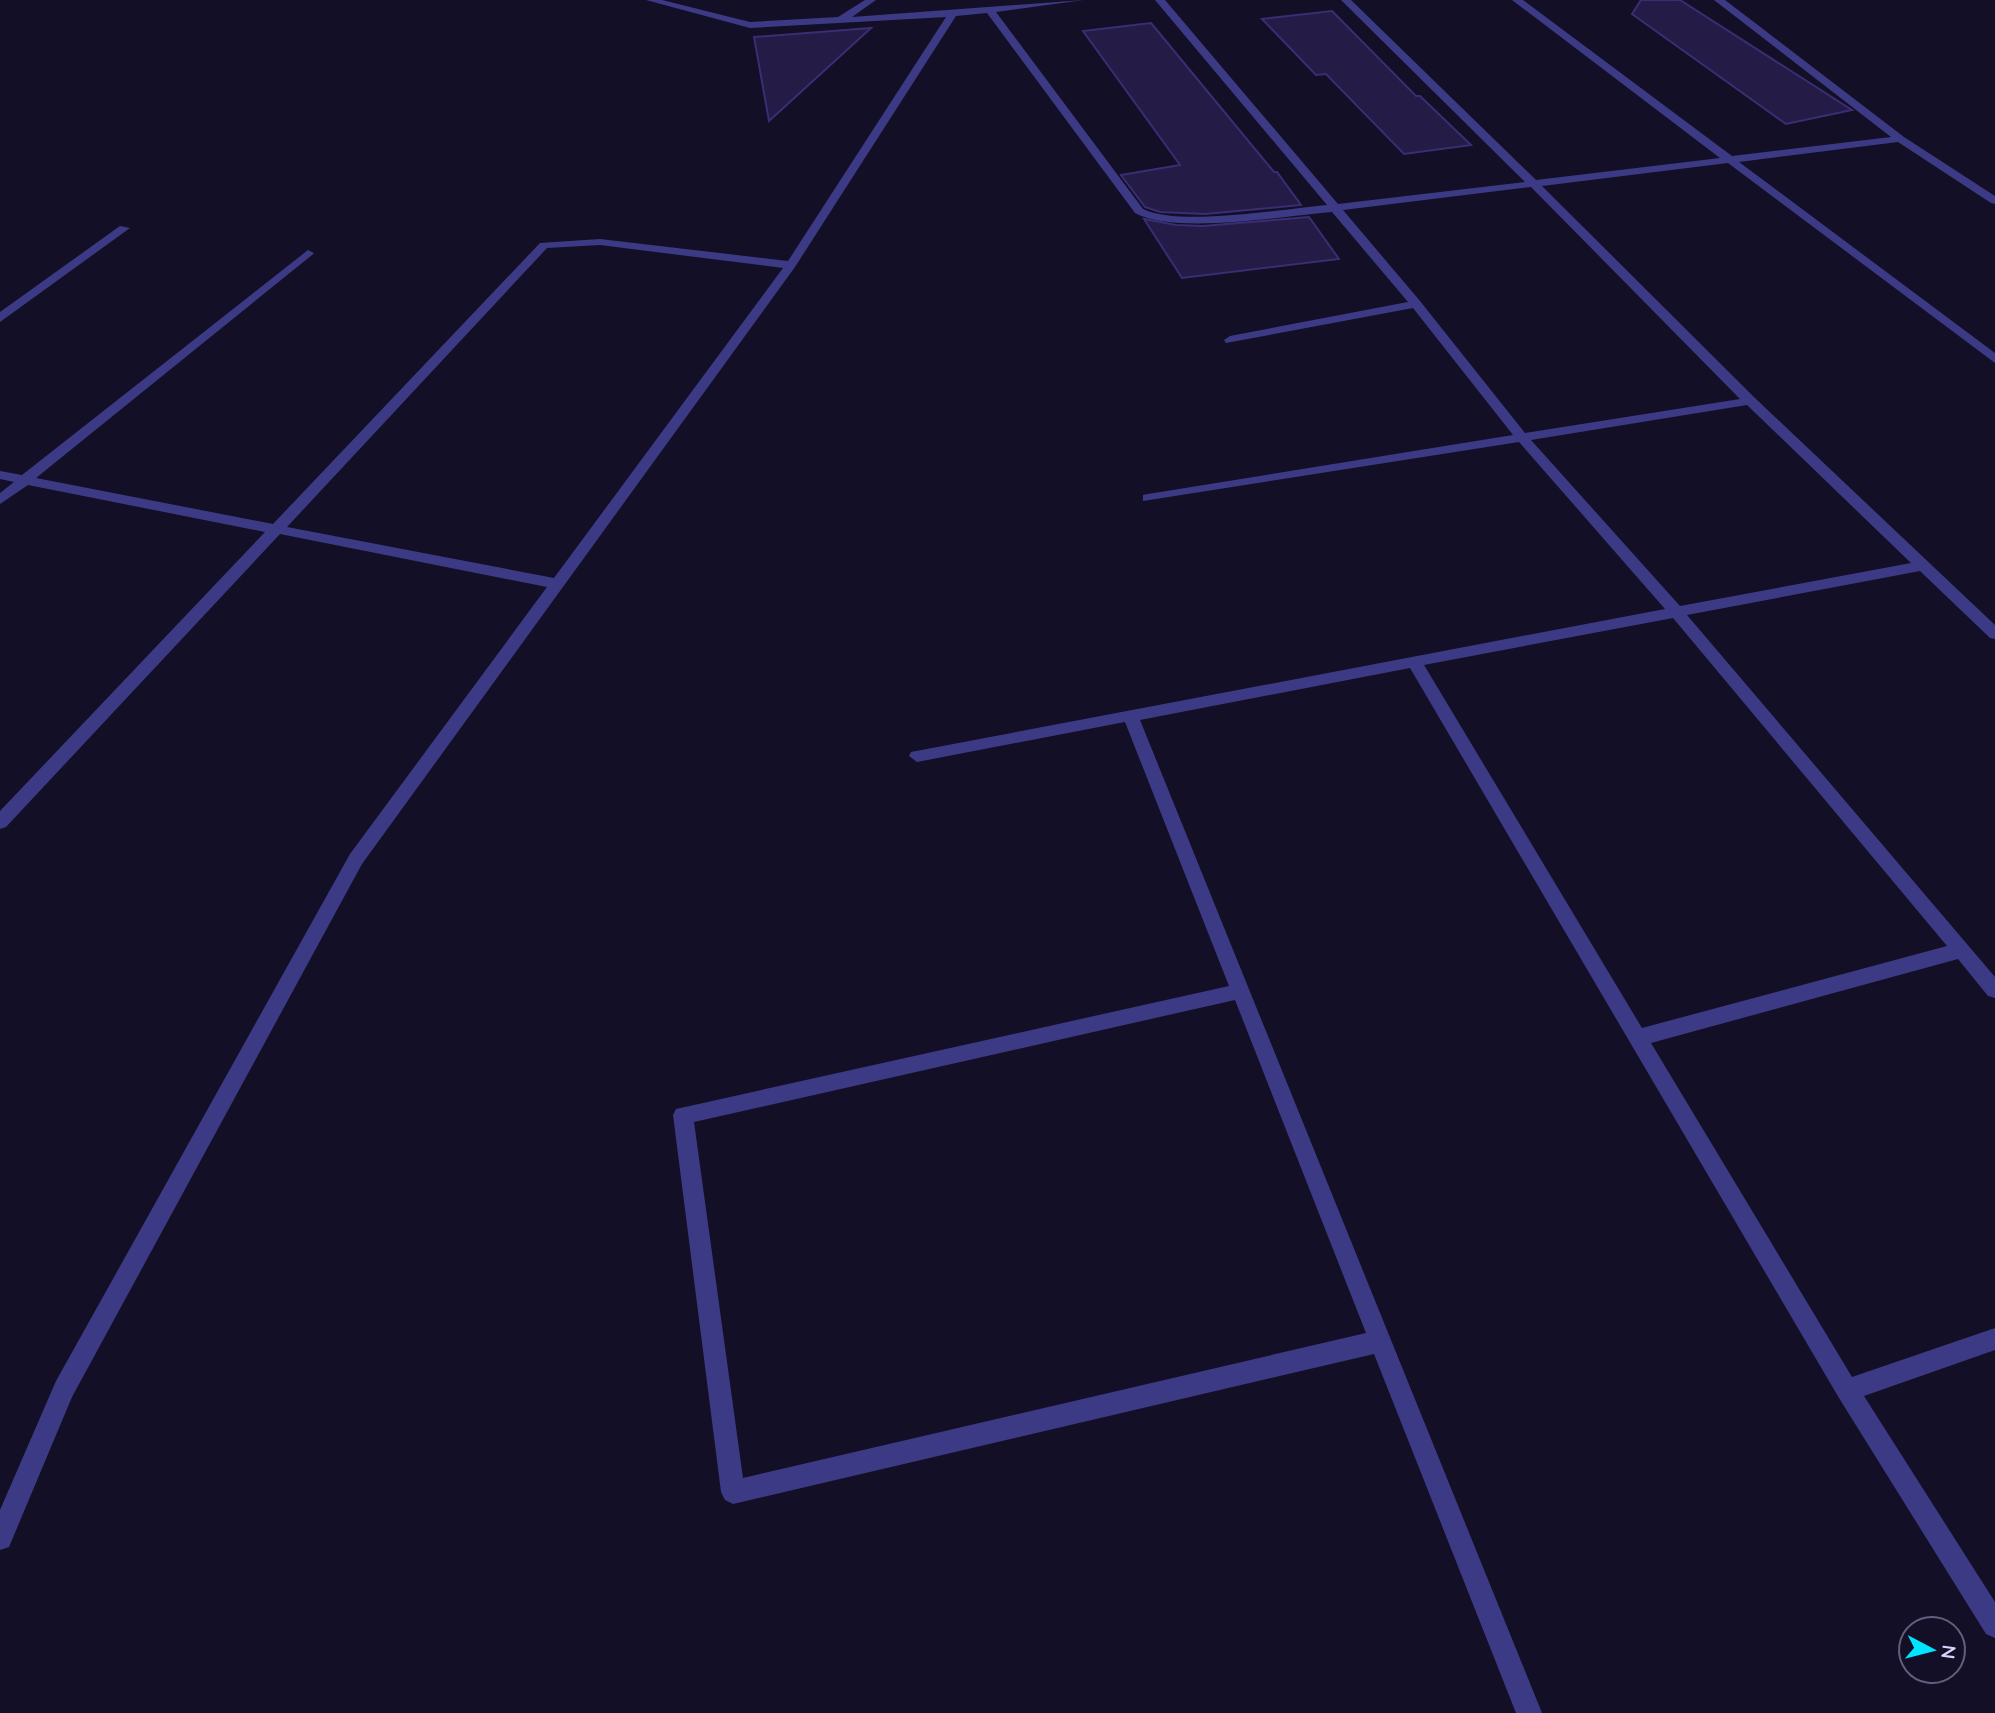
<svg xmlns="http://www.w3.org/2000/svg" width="1995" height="1713" viewBox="0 0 1995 1713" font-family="Quicksand,sans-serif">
	<rect width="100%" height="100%" fill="#130f26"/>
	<g fill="#241b47" stroke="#3b2d73" stroke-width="2">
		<path d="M1641,0H1680L1852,110L1786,124L1632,14Z"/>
		<path d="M1332,11L1416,96H1420L1471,145L1404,154L1326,74L1316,75L1262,19Z"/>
		<path d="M1151,23L1274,172H1277L1301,205L1205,214L1160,212L1145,207L1121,175L1180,165L1083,31Z"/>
		<path d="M871,28L769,121L754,37Z"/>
		<path d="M1309,217L1339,259L1182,278L1144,219L1176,225L1203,226Z"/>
	</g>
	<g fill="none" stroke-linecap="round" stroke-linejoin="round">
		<g fill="#3d3a85" fill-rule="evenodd">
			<path d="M646,0H662L750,22L838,17L865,0H876L852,17L1084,0L996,12L1143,209C1179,227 1283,209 1327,205L1155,0H1165L1338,204L1525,182L1341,0H1351L1536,180L1720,158L1512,0H1523L1732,156L1891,137L1714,0H1725L1904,137L1995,196V204L1991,203L1898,142L1739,162L1995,353V363L1728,163L1542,186L1755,398L1995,625V639L1990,638L1920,571L1687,615L1995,977V998L1988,996L1958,959L1651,1043L1852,1377L1995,1328V1350L1864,1396L1995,1602V1638L1986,1634L1839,1398L1410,668L1140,720L1542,1713H1516L1374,1354L733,1504L725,1500L721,1492L673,1115L676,1109L1229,986L1125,722L917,762L909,756L911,752L1665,609L1519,442L1143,501V495L1148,494L1513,435L1413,308L1226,343L1224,340L1230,336L1408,302L1332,212C1282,216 1177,235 1135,213L987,13L956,16L795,267L362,864L72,1397L9,1547L0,1550V1510L56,1381L350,854L547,587L280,534L6,827L0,829V811L265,532L28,485L0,504V493L14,482L0,479V471L22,475L308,250L314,253L312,255L36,478L273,524L540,243L600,239L788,261L946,17L750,28ZM1531,187L1740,399L1525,433L1420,301L1343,210ZM600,245L783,268L554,578L287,527L547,248ZM1747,405L1911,563L1680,606L1531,440ZM1673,618L1947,946L1642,1028L1424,665ZM1235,1000L1366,1333L743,1478L694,1122Z"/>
			<path d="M120,226L130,228L0,322V312Z"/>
		</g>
	</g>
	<g transform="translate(1932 1650) rotate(97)"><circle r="33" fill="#130f26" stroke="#625e7d" stroke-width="2"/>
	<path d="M0-5L12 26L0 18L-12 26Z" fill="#00e5ff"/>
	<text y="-10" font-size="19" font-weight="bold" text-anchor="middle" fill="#d9d4ff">N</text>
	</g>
</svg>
